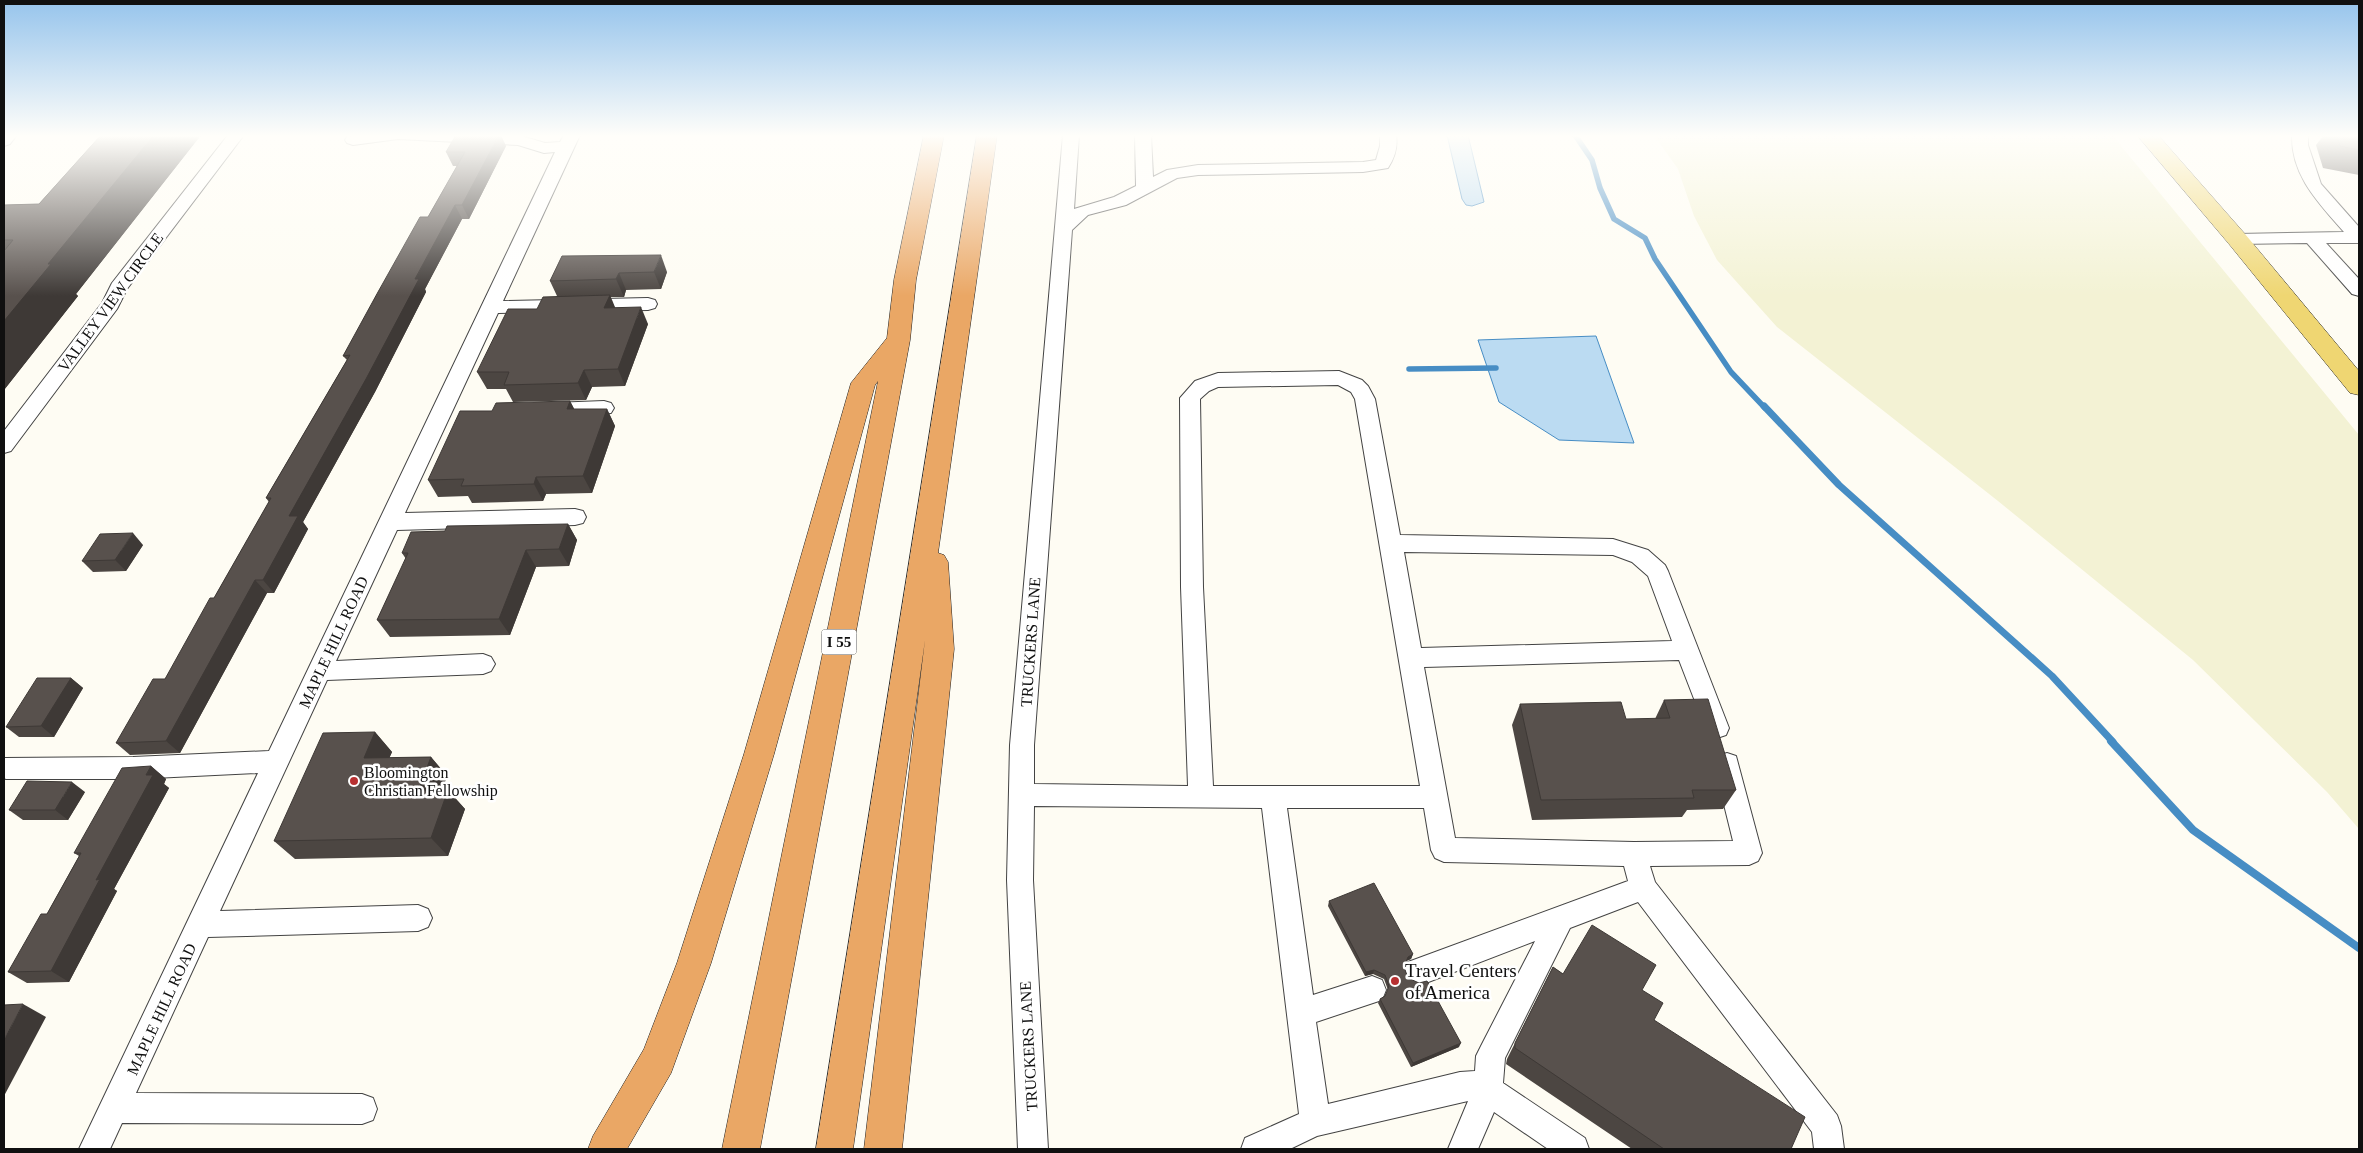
<svg xmlns="http://www.w3.org/2000/svg" width="2363" height="1153" viewBox="0 0 2363 1153" font-family="'Times New Roman',serif">
	<rect width="100%" height="100%" fill="#fefcf3"/>
	<path fill="#f3f2d4" d="M1654,135H2112L2359,435V829L2327,792L2193,660L1998,501L1777,327L1717,260L1694,216L1678,169Z"/>
	<g fill="#bbdbf2" stroke="#478dc4">
		<path d="M1447,135H1468L1484,202L1472,206L1466,205L1462,199Z"/>
		<path d="M1596,336L1634,443L1559,440L1499,402L1478,340Z"/>
	</g>
	<g fill="none" stroke-linecap="round" stroke-linejoin="round">
		<g stroke="#478dc4" stroke-width="5.5">
			<path d="M1575,135L1592,160L1600,188L1614,219L1645,238L1655,259L1731,372L1765,408"/>
			<path d="M1409,369L1496,368"/>
		</g>
		<path stroke="#478dc4" stroke-width="7" d="M1764,406L1839,485L2052,676L2113,742"/>
		<path stroke="#478dc4" stroke-width="8" d="M2111,741L2193,830L2359,948"/>
		<defs>
			<g id="minor">
				<path d="M4,135H17L10,144L4,146Z"/>
				<path d="M228,135H244L127,289L117,309L11,451L4,453V431L102,303L112,283Z"/>
				<path d="M354,135H518L545,143L560,142L564,135H580L503,301L648,298L655,300L657,304L655,308L648,310L498,313L405,513L575,509L583,511L586,517L583,523L575,525L397,530L336,661L483,654L491,657L495,664L491,671L483,674L327,680L220,911L418,905L428,909L432,918L428,927L418,931L208,937L136,1093L362,1094L373,1098L377,1109L373,1120L362,1124L122,1123L110,1149H79L258,773L133,779H6L4,778V758L133,757L269,751L555,152L544,153L518,145L398,139L353,145L347,143L345,140L347,137Z"/>
				<path d="M1063,135H1079L1074,209L1114,197L1136,186L1135,135H1151L1153,177L1167,170L1198,165L1363,162L1376,160L1380,146V135H1396C1398,147 1395,157 1388,168L1363,172L1198,175L1177,178L1126,205L1088,215L1072,230L1034,745V784L1188,786L1181,587L1180,398L1195,381L1218,373L1339,371L1362,380L1368,386L1375,399L1400,535L1613,539L1648,550L1665,565L1668,571L1729,728L1726,735L1717,738L1708,735L1679,660L1424,667L1455,838L1634,842L1733,841L1714,764L1718,756L1727,753L1736,756L1762,853L1758,861L1749,865L1650,866L1655,882L1837,1115L1841,1126L1844,1149H1814L1812,1132L1638,902L1570,928L1505,1058L1503,1083L1585,1138L1589,1149H1548L1494,1112L1478,1149H1448L1468,1101L1317,1136L1290,1149H1241L1245,1138L1299,1114L1262,808L1034,806L1033,880L1048,1149H1018L1007,880L1010,745ZM1338,385L1351,392L1355,399L1420,786H1213L1203,587L1200,399L1209,391L1218,387ZM1404,552L1613,555L1632,562L1648,576L1672,641L1421,648ZM1287,808H1424L1431,850L1435,858L1444,862L1624,866L1628,881L1408,962L1404,972L1408,982L1418,986L1535,941L1481,1046L1476,1056L1475,1071L1460,1072L1328,1104L1316,1022L1382,1000L1386,990L1382,980L1372,976L1313,995Z"/>
				<path d="M2292,135H2308V145L2321,184L2359,227V243H2326L2359,279V296L2352,294L2307,243L2237,244L2231,243L2228,239L2231,235L2237,234L2344,232C2319,203 2291,176 2292,135Z"/>
				<path d="M604,401L611,403L614,408L611,413L552,417L545,415L542,410L545,405L552,403Z"/>
			</g>
			<path id="major" d="M2137,135H2158L2245,234L2359,371V395L2350,393L2229,244Z"/>
			<g id="highway">
				<path d="M924,135H944L916,280L910,340L760,1149H722L878,381L875,385L774,754L711,963L671,1073L627,1149H588L593,1136L644,1049L677,963L744,754L851,383L887,338L894,280Z"/>
				<path d="M977,135H997L938,553L944,555L948,562L954,649L902,1149H864L925,640L853,1149H816Z"/>
			</g>
		</defs>
		<use href="#minor" stroke="#434343" stroke-width="2"/>
		<use href="#major" stroke="#212121" stroke-width="1"/>
		<use href="#highway" stroke="#212121" stroke-width="1"/>
		<use href="#minor" fill="#fff" fill-rule="evenodd"/>
		<use href="#major" fill="#efd672" fill-rule="evenodd"/>
		<use href="#highway" fill="#eaa765" fill-rule="evenodd"/>
	</g>
	<g fill="#4c4642">
		<path d="M101,135H201L76,294L78,296L4,390V205L39,204Z"/>
		<path d="M2324,135H2359V175L2323,168L2316,145Z"/>
		<path d="M506,146L469,219H462L425,289L426,292L375,392L303,522L308,529L274,593H267L180,753L130,755L116,743L165,679L214,598L269,502L266,498L347,360L343,356L428,217L457,166H453L446,152Z"/>
		<path d="M562,256L667,272L661,289L626,290L624,297H610L615,308L648,324L625,386L592,387L586,400L513,402L506,389H487L477,372L537,309L557,296L550,281Z"/>
		<path d="M570,401L574,409H607L615,426L592,493L546,494L543,501L472,503L468,496L438,497L428,480L492,411Z"/>
		<path d="M568,524L577,540L569,566L536,567L510,635L390,637L377,620L406,559L402,553Z"/>
		<path d="M143,545L126,571L93,572L82,561Z"/>
		<path d="M71,678L83,688L54,737H19L6,727Z"/>
		<path d="M1664,700L1736,790L1723,809L1687,810L1682,817L1532,820L1512,725L1520,704L1626,719H1655Z"/>
		<path d="M375,732L392,752L389,758L431,757L447,776L442,791L448,790L465,809L448,856L295,859L274,841Z"/>
		<path d="M151,766L166,779L164,784L169,788L114,889L117,891L69,982L27,983L8,972L47,914L79,856L74,853Z"/>
		<path d="M85,792L68,820H23L9,810Z"/>
		<path d="M1329,901L1413,954L1411,959L1406,961L1404,967L1408,978L1459,1047L1411,1067L1378,1003L1380,999L1385,996L1388,990L1384,979L1373,974L1365,976L1328,906Z"/>
		<path d="M1553,967L1563,974L1642,990L1654,1020L1791,1149H1632L1506,1064L1507,1059Z"/>
	</g>
	<g fill="#3e3936">
		<path d="M154,135H201L76,294L78,296L4,390V321L48,264Z"/>
		<path d="M499,135H501L506,146L469,219L462,205Z"/>
		<path d="M455,205L462,219L425,289L426,292L375,392L303,522L308,529L274,593L263,580L289,516Z"/>
		<path d="M661,255L667,272L661,289L654,272Z"/>
		<path d="M619,273L626,290L624,297L616,279Z"/>
		<path d="M610,295L617,312L604,308Z"/>
		<path d="M641,307L648,324L625,386L618,369Z"/>
		<path d="M584,370L592,387L586,400L578,383Z"/>
		<path d="M570,401L579,418L567,409Z"/>
		<path d="M607,409L615,426L592,493L583,476Z"/>
		<path d="M536,477L546,494L543,501L534,484Z"/>
		<path d="M568,524L577,540L569,566L559,549Z"/>
		<path d="M133,533L143,545L126,571L115,560Z"/>
		<path d="M526,550L536,567L510,635L499,619Z"/>
		<path d="M255,580L267,593L180,753L166,741Z"/>
		<path d="M71,678L83,688L54,737L41,726Z"/>
		<path d="M375,732L392,752L381,777L364,758Z"/>
		<path d="M431,757L447,776L435,810L418,791Z"/>
		<path d="M151,766L166,779L164,784L169,788L114,889L117,891L69,982L51,971L96,880Z"/>
		<path d="M72,782L85,792L68,820L55,810Z"/>
		<path d="M448,790L465,809L448,856L431,838Z"/>
		<path d="M1413,954L1411,959L1406,961L1408,957Z"/>
		<path d="M1374,970L1373,974L1365,976L1366,972Z"/>
		<path d="M23,1004L46,1017L4,1096V1040Z"/>
		<path d="M1461,1043L1459,1047L1411,1067L1413,1063Z"/>
	</g>
	<g fill="#58514d" stroke="#3e3936">
		<path d="M101,135H154L48,264H51L4,321V251L13,240H4V205L39,204Z"/>
		<path d="M456,135H499L462,205H455L415,279H419L366,379L289,516H298L263,580H255L166,741L116,743L153,679H165L210,598H214L271,498H266L350,355L343,356L378,292L420,217H428L465,152H446Z"/>
		<path d="M2337,135H2359V150L2340,146Z"/>
		<path d="M661,255L654,272L619,273L616,279L550,281L562,256Z"/>
		<path d="M610,295L604,308L641,307L618,369L584,370L578,383L504,385L509,372H477L508,309H537L543,297Z"/>
		<path d="M570,401L567,409H607L583,476L536,477L534,484L461,486L464,479L428,480L460,411H492L496,403Z"/>
		<path d="M568,524L559,549L526,550L499,619L377,620L408,553H402L411,532L445,531L447,526Z"/>
		<path d="M133,533L115,560L82,561L100,534Z"/>
		<path d="M37,678H71L41,726L6,727Z"/>
		<path d="M1708,699L1736,790H1692L1694,798L1541,800L1520,704L1621,702L1626,719L1670,718L1664,700Z"/>
		<path d="M375,732L364,758L431,757L418,791L448,790L431,838L274,841L323,733Z"/>
		<path d="M151,766L146,775H153L96,880L100,879L51,971L8,972L41,914H47L81,853H74L122,768Z"/>
		<path d="M27,781L72,782L55,810H9Z"/>
		<path d="M1374,883L1413,954L1408,957L1404,967L1408,978L1419,983L1427,981L1461,1043L1413,1063L1380,999L1385,996L1389,986L1385,975L1374,970L1366,972L1329,901Z"/>
		<path d="M1592,925L1656,965L1642,990L1663,1003L1654,1020L1805,1117L1791,1149H1664L1515,1048V1043L1553,967L1563,974Z"/>
		<path d="M23,1004L4,1040V1005Z"/>
	</g>
	<linearGradient id="sky" x2="0" y2="1"><stop stop-color="#96c4ec"/><stop offset="0.46" stop-color="#fffefa"/><stop offset="1" stop-color="#fffefa" stop-opacity="0"/></linearGradient>
	<rect width="2363" height="296" fill="url(#sky)"/>
	<g fill="#b73031" stroke="#fff" stroke-width="2">
		<circle cx="354" cy="781" r="5"/>
		<circle cx="1395" cy="981" r="5"/>
	</g>
	<g text-anchor="middle" stroke-width="5" stroke-linejoin="round" paint-order="stroke">
		<rect fill="#fff" stroke="#585858" stroke-width="1" x="821.5" y="629.5" width="35" height="25" rx="4"/>
		<g font-size="15" font-weight="bold" fill="#101010">
			<text x="839" y="647">I 55</text>
		</g>
		<g font-size="16" fill="#101010" stroke="#fff">
			<text transform="translate(110 302) rotate(-54)" y="6">VALLEY VIEW CIRCLE</text>
			<text transform="translate(333 642) rotate(-65)" y="6">MAPLE HILL ROAD</text>
			<text transform="translate(1030 642) rotate(-86)" y="6">TRUCKERS LANE</text>
			<text transform="translate(161 1009) rotate(-65)" y="6">MAPLE HILL ROAD</text>
			<text transform="translate(1028 1046) rotate(-93)" y="6">TRUCKERS LANE</text>
		</g>
		<g font-size="16" fill="#101010" stroke="#fff" text-anchor="start">
			<text x="364" y="778">Bloomington<tspan x="364" dy="18">Christian Fellowship</tspan></text>
		</g>
		<g font-size="19" fill="#101010" stroke="#fff" text-anchor="start">
			<text x="1405" y="977">Travel Centers<tspan x="1405" dy="22">of America</tspan></text>
		</g>
	</g>
	<rect width="2363" height="1153" fill="none" stroke="#101010" stroke-width="10"/>
</svg>
